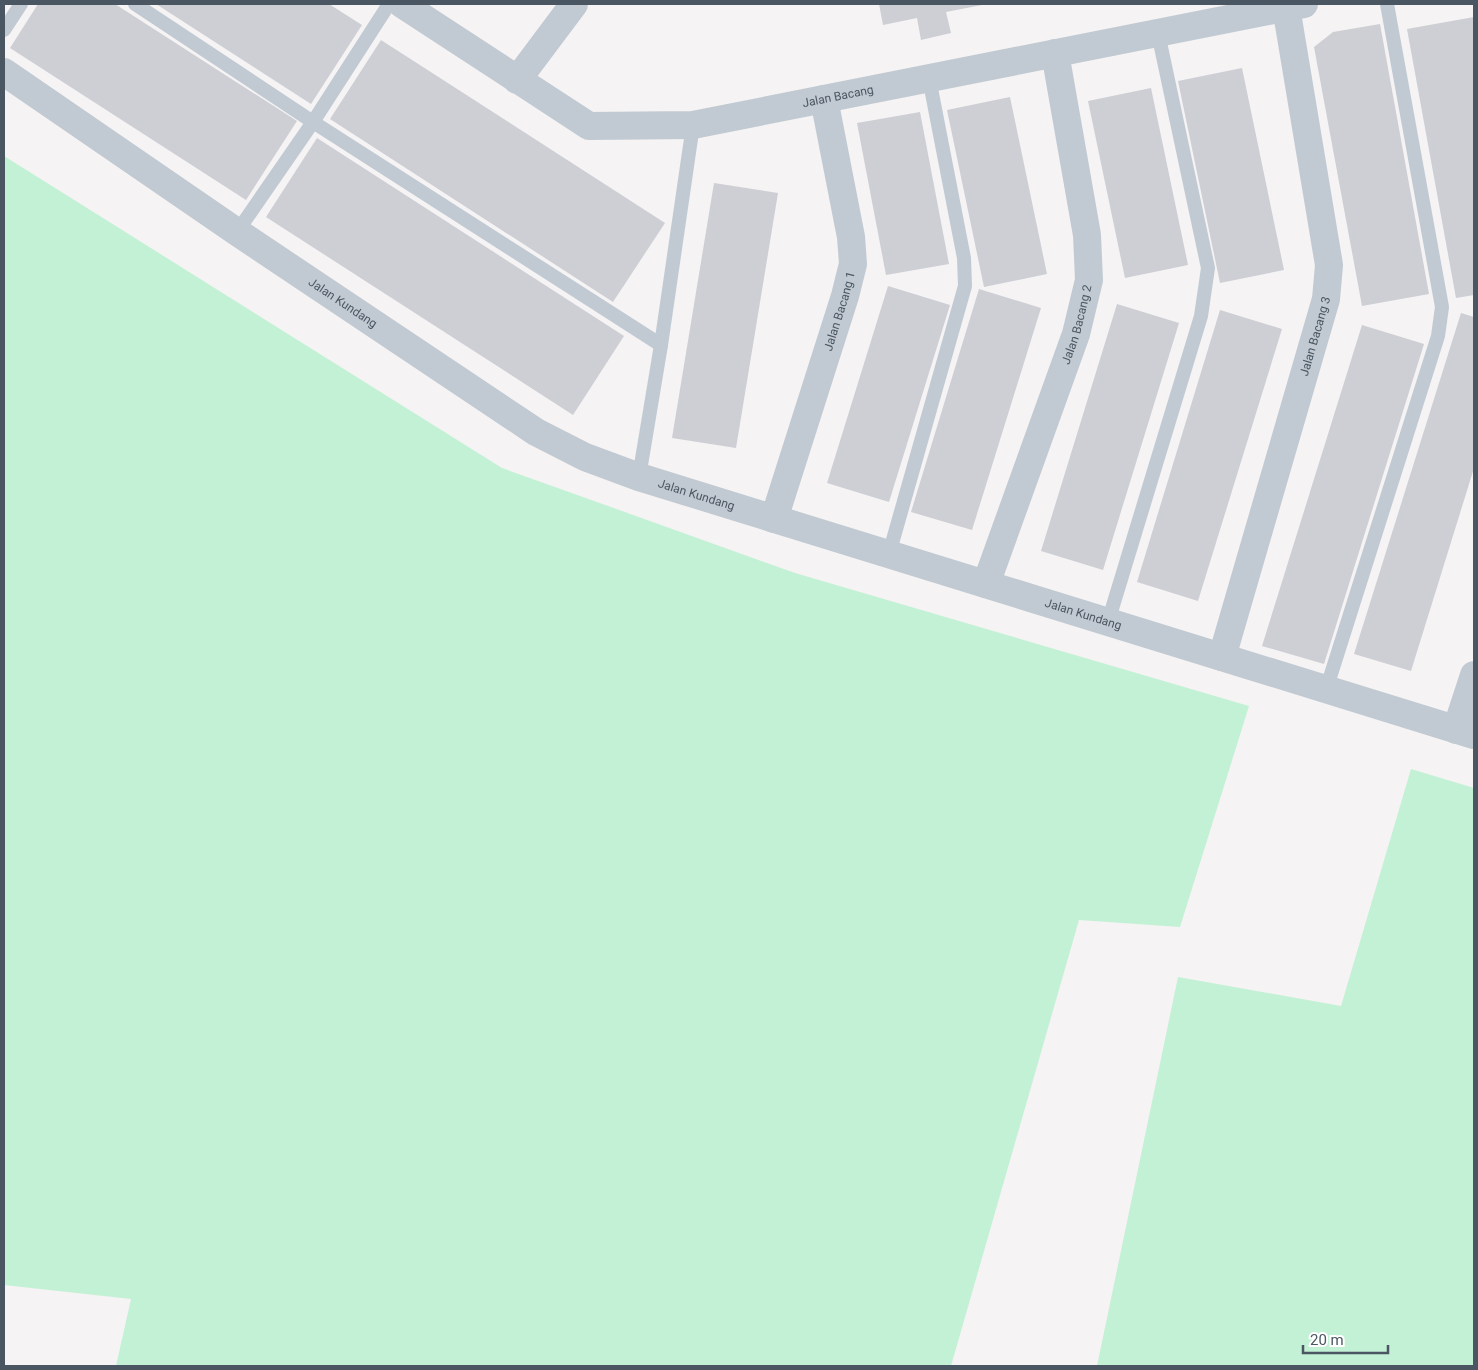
<svg xmlns="http://www.w3.org/2000/svg" width="1478" height="1370" viewBox="0 0 1478 1370" font-family="Roboto,sans-serif">
	<rect width="100%" height="100%" fill="#f5f3f3"/>
	<g fill="#c3f1d5">
		<path d="M4,156L502,468L795,573L1249,706L1180,927L1079,920L951,1366H116L131,1299L4,1285Z"/>
		<path d="M1411,769L1474,788V1366H1097L1178,977L1341,1006Z"/>
	</g>
	<g fill="#cdcfd5">
		<path d="M38,4H115L297,121L246,200L10,48Z"/>
		<path d="M156,4H329L362,25L311,104Z"/>
		<path d="M879,4H982V5L946,12L951,33L921,40L917,18L883,25Z"/>
		<path d="M1474,17V295L1456,298L1407,29Z"/>
		<path d="M1380,24L1429,294L1362,306L1314,47L1333,32Z"/>
		<path d="M381,40L665,223L613,302L330,119Z"/>
		<path d="M1242,68L1284,270L1220,283L1178,81Z"/>
		<path d="M1151,88L1188,265L1125,278L1088,101Z"/>
		<path d="M1010,97L1047,274L984,287L947,110Z"/>
		<path d="M920,112L949,264L886,275L857,123Z"/>
		<path d="M317,138L624,336L573,415L266,217Z"/>
		<path d="M714,183L778,193L736,448L672,438Z"/>
		<path d="M888,286L950,305L889,502L827,483Z"/>
		<path d="M979,289L1041,308L972,530L911,512Z"/>
		<path d="M1117,304L1179,323L1103,570L1041,551Z"/>
		<path d="M1220,310L1282,329L1198,601L1137,582Z"/>
		<path d="M1461,313L1474,317V468L1411,671L1354,654Z"/>
		<path d="M1362,325L1424,344L1324,664L1262,646Z"/>
	</g>
	<g fill="none" stroke-linecap="round" stroke-linejoin="round">
		<g stroke="#c1cad2" stroke-width="14">
			<path d="M135,4L313,122L661,345"/>
			<path d="M4,30L21,4"/>
			<path d="M237,232L313,122L389,4"/>
			<path d="M639,477L661,345L693,125"/>
			<path d="M889,554L965,286L964,258L929,78"/>
			<path d="M1108,622L1201,316L1208,268L1158,33"/>
			<path d="M1326,690L1438,336L1442,307L1387,4"/>
		</g>
		<g stroke="#c1cad2" stroke-width="28">
			<path id="s1" d="M402,4L589,126L693,125L1304,4"/>
			<path id="s2" d="M4,72L237,232L536,432L585,457L639,477L1474,735"/>
			<path d="M517,80L574,4"/>
			<path id="s3" d="M774,519L845,296L853,264L851,237L824,99"/>
			<path id="s4" d="M986,584L1076,334L1089,280L1087,235L1055,53"/>
			<path id="s5" d="M1222,657L1326,299L1329,265L1286,7"/>
			<path d="M1456,730L1474,675"/>
		</g>
	</g>
	<g text-anchor="middle" stroke-width="4" stroke-linejoin="round" paint-order="stroke">
		<g font-size="12" fill="#4a5661" stroke="#fff">
			<text dy="4" stroke="none"><textPath href="#s1" startOffset="475">Jalan Bacang</textPath></text>
			<text dy="4" stroke="none"><textPath href="#s2" startOffset="410">Jalan Kundang</textPath></text>
			<text dy="4" stroke="none"><textPath href="#s3" startOffset="218">Jalan Bacang 1</textPath></text>
			<text dy="4" stroke="none"><textPath href="#s4" startOffset="275">Jalan Bacang 2</textPath></text>
			<text dy="4" stroke="none"><textPath href="#s5" startOffset="334">Jalan Bacang 3</textPath></text>
			<text dy="4" stroke="none"><textPath href="#s2" startOffset="815">Jalan Kundang</textPath></text>
			<text dy="4" stroke="none"><textPath href="#s2" startOffset="1220">Jalan Kundang</textPath></text>
		</g>
	</g>
	<rect width="1478" height="1370" fill="none" stroke="#4a5661" stroke-width="10"/>
	<path d="M1303 1345v8h85v-8" fill="none" stroke="#4a5661" stroke-width="2.5"/>
	<text x="1310" y="1345" font-size="15" fill="#4a5661" stroke="#ffffff" stroke-width="4" paint-order="stroke">20 m</text>
</svg>
